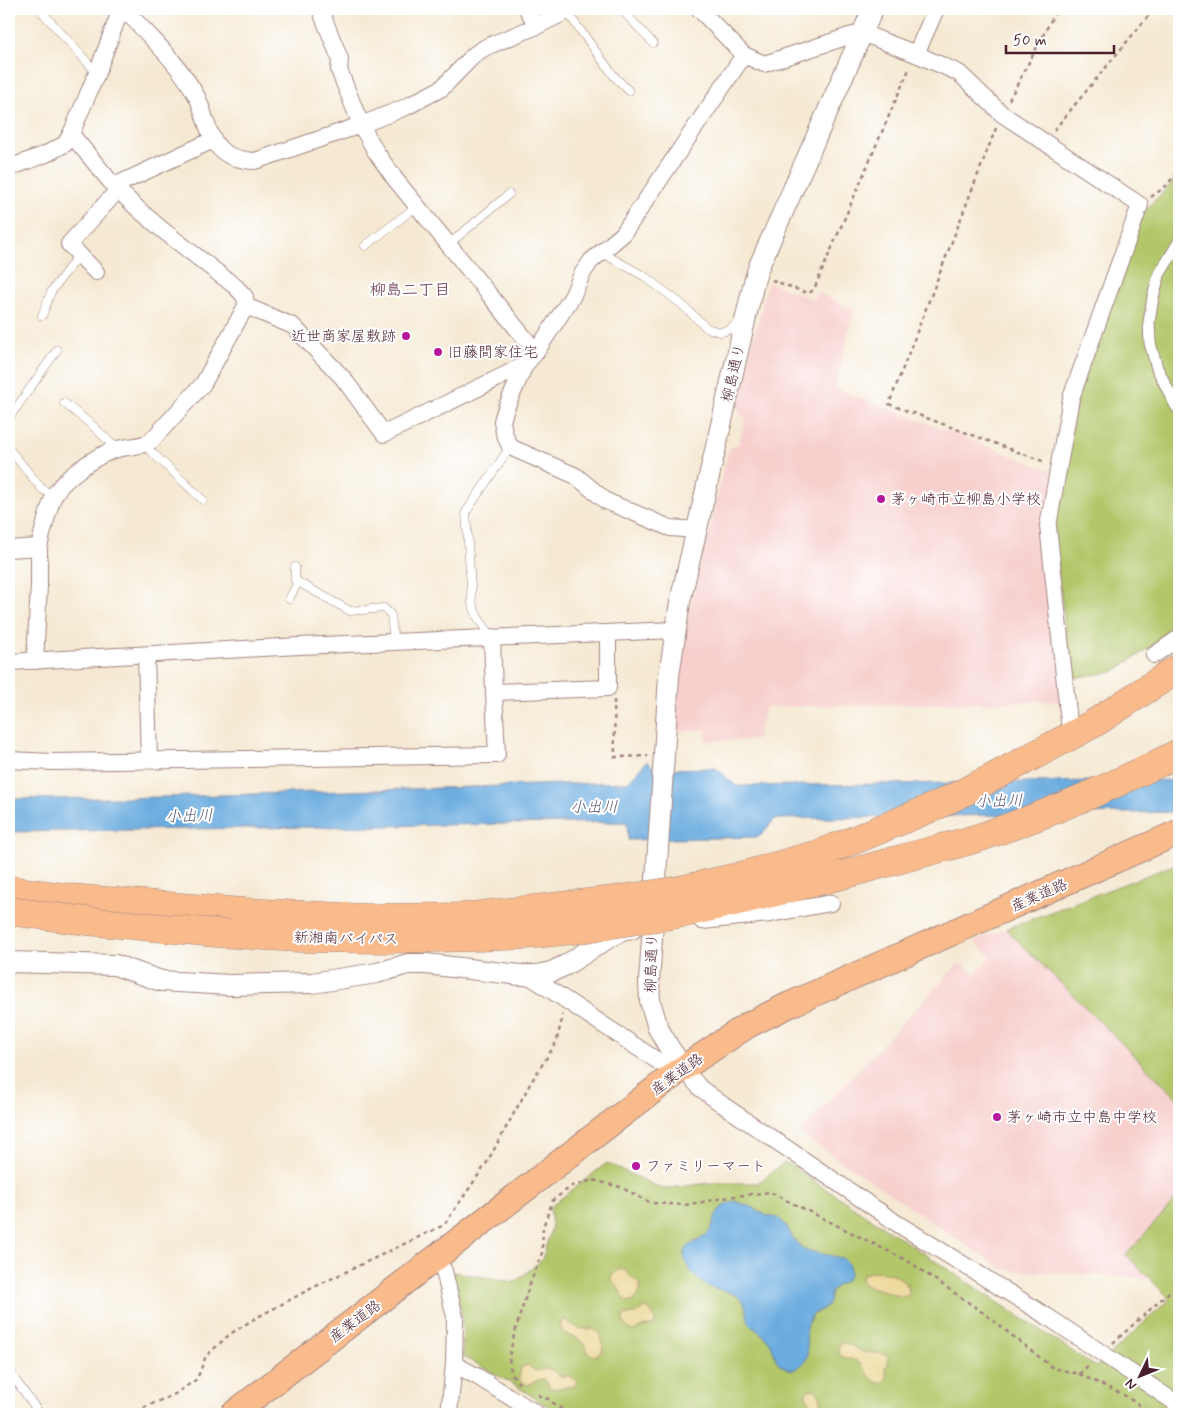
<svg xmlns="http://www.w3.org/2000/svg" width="1188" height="1423" viewBox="0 0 1188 1423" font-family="Mynerve,'Klee One',sans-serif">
	<rect width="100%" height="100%" fill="#fff"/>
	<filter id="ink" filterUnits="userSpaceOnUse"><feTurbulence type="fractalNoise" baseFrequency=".02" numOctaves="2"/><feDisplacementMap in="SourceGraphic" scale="10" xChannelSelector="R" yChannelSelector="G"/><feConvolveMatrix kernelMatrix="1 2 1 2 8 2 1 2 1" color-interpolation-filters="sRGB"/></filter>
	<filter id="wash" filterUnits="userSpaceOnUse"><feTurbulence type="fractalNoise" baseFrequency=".0096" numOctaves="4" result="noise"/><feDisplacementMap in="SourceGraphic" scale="20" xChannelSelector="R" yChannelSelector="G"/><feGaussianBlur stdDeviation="1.12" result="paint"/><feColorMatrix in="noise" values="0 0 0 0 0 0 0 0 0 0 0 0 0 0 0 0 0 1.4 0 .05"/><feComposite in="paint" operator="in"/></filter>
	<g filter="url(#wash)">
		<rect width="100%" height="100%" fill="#f5e9d3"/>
		<g fill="#f7d0ce">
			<path d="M768,282L814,300L817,292L854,310L835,388L1052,471L1061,701L765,707L757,740L706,741V730L676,731L679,677L688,615L728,452L730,448L739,443L746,418L741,414L738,407L748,367L747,366Z"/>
			<path d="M1006,929L1179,1100V1196L1126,1254L1149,1278L1004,1270L799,1133L957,965L963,964L975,974L991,957L974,941Z"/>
		</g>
		<g fill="#b3c76b" stroke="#7e734b">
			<path d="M1179,175V628L1113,672L1071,678L1053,528L1077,399L1142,215C1153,200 1168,189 1179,175Z"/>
			<path d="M1179,863V1100L1006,929Z"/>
			<path d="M785,1162L1096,1367L1170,1299L1126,1255L1179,1196V1414H559C527,1392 498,1374 463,1357L462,1318L453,1272L515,1282L542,1260L552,1226L550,1207L607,1163L662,1189L710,1183H758Z"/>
		</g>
		<g fill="#eeda9e" stroke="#9c7c64">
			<path d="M621,1269C627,1271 627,1273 631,1277C633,1279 636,1279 638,1282C643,1290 638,1296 633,1302L626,1301C622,1296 622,1294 619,1289C616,1281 609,1285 612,1274Z"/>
			<path d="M876,1271C887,1272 902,1275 908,1287C909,1289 908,1292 909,1295C898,1298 894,1294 884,1291C877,1288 870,1288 863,1284L861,1280L862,1275L867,1273Z"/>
			<path d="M644,1307C652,1311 655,1315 655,1325L650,1326H645L633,1331C627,1328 623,1324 623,1316L638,1313Z"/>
			<path d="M562,1320H565L580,1329H593L600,1333L603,1344L602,1352L595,1356L589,1353C586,1348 584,1342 579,1339C571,1335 556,1335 562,1320Z"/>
			<path d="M842,1343C850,1343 856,1350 864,1352C873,1354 881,1351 888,1357V1364L885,1367L887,1378C875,1393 867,1368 858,1362C853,1359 847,1358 842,1357L839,1353V1345Z"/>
			<path d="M528,1365L535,1371C547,1369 551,1367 560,1376H570L577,1381L575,1386L551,1389L544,1379L538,1380L528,1385L521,1382L519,1378L521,1368Z"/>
			<path d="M814,1389L820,1395L822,1408L826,1414H812L813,1406L806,1397V1393L809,1390Z"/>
		</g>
		<g fill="#6bacdf" stroke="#5a6685">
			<path d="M647,761L655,769L716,768L736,786L1179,780V812L775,819L759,837L628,840L627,822L9,832V799L129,798L628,782Z"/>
			<path d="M735,1201L752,1207L767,1216L779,1218L787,1227L794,1240L804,1250L842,1258L849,1265L850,1275L845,1281L838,1285L831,1291L829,1301L826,1307L812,1315C810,1319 807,1325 807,1330C804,1349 816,1359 793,1370C769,1364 779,1354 768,1340C762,1333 753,1329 749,1322C746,1315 747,1306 742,1300C732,1289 716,1292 704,1284C700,1281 696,1277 693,1274C689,1269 687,1266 685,1261C684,1256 684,1251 688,1247C693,1242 701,1240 707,1234C715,1226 714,1214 721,1208C724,1205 730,1203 735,1201Z"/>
		</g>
	</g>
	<g filter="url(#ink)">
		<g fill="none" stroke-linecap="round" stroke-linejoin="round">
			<defs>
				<g id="service">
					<path d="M621,9L653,43"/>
					<path d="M567,12L614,76L629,91"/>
					<path d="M43,13L97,73"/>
					<path d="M449,244L509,194"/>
					<path d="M365,246L417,206"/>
					<path d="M602,253L644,276L680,303L707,328L720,332L729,330L741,320"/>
					<path d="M42,316L51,292L79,254"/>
					<path d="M64,403L93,426L117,449"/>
					<path d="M9,418L57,350"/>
					<path d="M144,445L203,500"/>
					<path d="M9,449L42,489L54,496"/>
					<path d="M298,582L350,611L384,608L391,615L394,642"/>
					<path d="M289,599L298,582L295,581V567"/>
					<path d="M492,637L477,616L472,603L466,512L510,447"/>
					<path d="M9,1371L40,1414"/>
				</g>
				<path id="pedestrian" d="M1179,242L1159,275L1153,297L1149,322L1150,343L1157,368L1175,404L1179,410"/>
				<g id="minor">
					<path d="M124,9C149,36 179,63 197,97C205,113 207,135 220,149C229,158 243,160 255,161L361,125L406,107L442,88L475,54L486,47L537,26L571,9"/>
					<path d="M320,9L340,59L339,70L361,125L376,152L395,179L536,352"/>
					<path d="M527,9L537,26"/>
					<path d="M699,9L744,55L764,64L849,36L862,33L916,54L936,9"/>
					<path d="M916,54L959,73L1002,114L1140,205L1071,398L1048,526L1069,722"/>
					<path d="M9,168L46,154L65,144L71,134L97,73L121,9"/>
					<path d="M114,186L213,140"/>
					<path d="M96,272L69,244L118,190"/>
					<path d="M246,306L293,326L343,378L384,434L525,365"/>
					<path d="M697,530L670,528L606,501L576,476L510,447L504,433L502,421L506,408L525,365L536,352L572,297L582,274L591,261L623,234L744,55"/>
					<path d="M9,549L39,547C43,531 47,513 53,498C61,479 98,454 117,449C129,446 141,447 151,441L203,384L246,306L245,297L236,287L160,228L138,209L114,186L71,134"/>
					<path d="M492,637L494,692"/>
					<path d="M146,655L149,760"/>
					<path d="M1154,655L1179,638"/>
					<path d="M35,661L39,586V547"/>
					<path d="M9,662L300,646L675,630"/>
					<path d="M9,760L52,762L497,755L494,692L608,688V633"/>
					<path d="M702,921L770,914L831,903"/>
					<path d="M528,975L676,1073"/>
					<path d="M683,1068L700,1088L723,1105L898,1224L1048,1317L1179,1405"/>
					<path d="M437,1258L444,1271L455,1317L454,1364L478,1377L537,1414"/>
					<path d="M449,1414L454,1364"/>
				</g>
				<g id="tertiary">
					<path d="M9,962L115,965L161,981L230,985L312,983L377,973L408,964H426L520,975H538L551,972L566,965L610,937L622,931L632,929"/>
					<path d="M683,1068L670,1049L658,1028L650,1001L649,982L655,895L669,676L680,602L754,282L759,266L873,9"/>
				</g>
				<path id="primary" d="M233,1414L676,1073L748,1025L791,1004L1179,832"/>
				<g id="motorway">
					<path d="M9,890L70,898L242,912"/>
					<path d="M680,890L737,877L815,855L852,841L938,805L986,781L1093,724L1179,668"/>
					<path d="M684,913C757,898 829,879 901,859C928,851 957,845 984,836C1051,813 1116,785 1179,753"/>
				</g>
			</defs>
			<use href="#service" stroke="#a0847f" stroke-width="9"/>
			<use href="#pedestrian" stroke="#a0847f" stroke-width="13"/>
			<use href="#minor" stroke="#a0847f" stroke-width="18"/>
			<use href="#tertiary" stroke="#a0847f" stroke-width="22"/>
			<use href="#primary" stroke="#a0847f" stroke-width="27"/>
			<use href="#motorway" stroke="#a0847f" stroke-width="29"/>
			<g stroke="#a0847f" stroke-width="2.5" stroke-dasharray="4 4" stroke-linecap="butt">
				<path d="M1009,100L1057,9"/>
				<path d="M996,128L889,404L1045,462"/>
				<path d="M1054,130L1154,9"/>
				<path d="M1151,197L1166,186L1179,170"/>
				<path d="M772,280L807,293L811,292L815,287L910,67"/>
				<path d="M614,700L615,757L648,756"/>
				<path d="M1113,1343L1177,1285L1179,1280"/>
				<path d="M1079,1374L1091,1363"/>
				<path d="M519,1384L511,1373L509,1357L514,1335L529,1286L542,1253L543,1227L553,1200L572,1186L593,1180L620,1187L651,1203L685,1205L735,1196L770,1192L908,1261L985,1314L1053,1368L1079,1374L1124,1395L1152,1414"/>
				<path d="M538,1395L548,1399L568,1414"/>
				<path d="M129,1414L175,1394L197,1379L206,1356L230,1334L254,1319L312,1288L444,1225L486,1164L530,1084L556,1043L562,1019V1015"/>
			</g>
			<use href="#service" stroke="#fff" stroke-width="8"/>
			<use href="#pedestrian" stroke="#fff" stroke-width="11"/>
			<use href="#minor" stroke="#fff" stroke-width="16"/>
			<use href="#tertiary" stroke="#fff" stroke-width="20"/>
			<use href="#primary" stroke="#fabb8c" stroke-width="25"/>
			<use href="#motorway" stroke="#fabb8c" stroke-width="28"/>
			<defs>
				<g id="motorway-bridge">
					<path d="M9,911L87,921L217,933L299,938L387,939L478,937L526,935L581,929L684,913"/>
					<path d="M242,912L366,918L463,917L614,900L680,890"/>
				</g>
			</defs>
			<use href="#motorway-bridge" stroke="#a0847f" stroke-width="29" stroke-linecap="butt"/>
			<use href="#motorway-bridge" stroke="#fabb8c" stroke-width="28"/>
		</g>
	</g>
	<g fill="#b5179e" stroke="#fff" stroke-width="2">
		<circle cx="406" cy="336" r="5"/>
		<circle cx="438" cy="352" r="5"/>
		<circle cx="881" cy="499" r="5"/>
		<circle cx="997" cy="1117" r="5"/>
		<circle cx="636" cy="1166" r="5"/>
	</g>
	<g text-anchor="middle" stroke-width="4" stroke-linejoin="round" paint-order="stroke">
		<g font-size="15" fill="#4a1f2b" stroke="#fff" text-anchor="start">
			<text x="396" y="341" text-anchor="end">近世商家屋敷跡</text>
			<text x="448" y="357">旧藤間家住宅</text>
			<text x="891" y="504">茅ヶ崎市立柳島小学校</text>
			<text x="1007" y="1122">茅ヶ崎市立中島中学校</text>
			<text x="646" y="1171">ファミリーマート</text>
		</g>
		<g font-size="15" fill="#4a1f2b" stroke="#fff">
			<text transform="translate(733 373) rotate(-77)" y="5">柳島通り</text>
			<text transform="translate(1039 895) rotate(-24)" y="5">産業道路</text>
			<text transform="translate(346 938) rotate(1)" y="5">新湘南バイパス</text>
			<text transform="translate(651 963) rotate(-88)" y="5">柳島通り</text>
			<text transform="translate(677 1074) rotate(-36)" y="5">産業道路</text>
			<text transform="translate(355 1321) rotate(-37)" y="5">産業道路</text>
		</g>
		<g font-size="16" font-weight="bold" fill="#7d5061" stroke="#fff">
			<text x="410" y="295">柳島二丁目</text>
		</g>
		<g font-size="16" font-style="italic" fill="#575773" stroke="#fff">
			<text transform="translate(999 800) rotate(-1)" y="6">小出川</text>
			<text x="594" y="812">小出川</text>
			<text transform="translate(189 815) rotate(-2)" y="6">小出川</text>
		</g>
	</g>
	<rect width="1188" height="1423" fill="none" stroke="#fff" stroke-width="30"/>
	<g transform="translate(1140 1376) rotate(227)" stroke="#ffffff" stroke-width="4" paint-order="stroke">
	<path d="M0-4L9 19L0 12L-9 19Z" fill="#4a1f2b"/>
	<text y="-8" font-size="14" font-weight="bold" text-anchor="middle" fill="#4a1f2b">N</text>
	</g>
	<path d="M1006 45v8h108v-8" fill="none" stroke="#4a1f2b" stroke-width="2.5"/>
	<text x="1013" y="45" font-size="15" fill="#4a1f2b" stroke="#ffffff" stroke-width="4" paint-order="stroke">50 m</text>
</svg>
